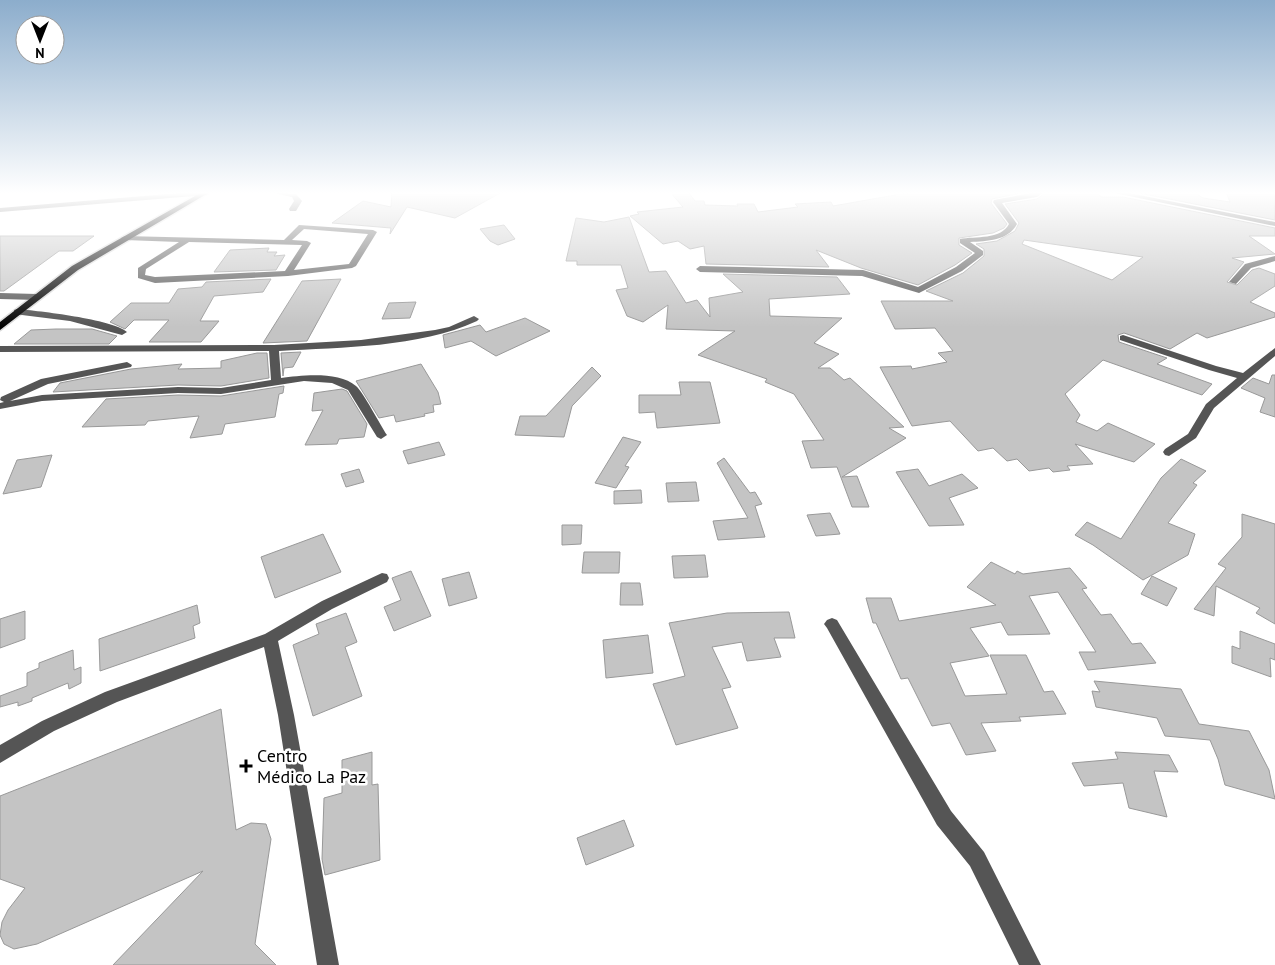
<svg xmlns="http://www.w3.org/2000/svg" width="1275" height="965" viewBox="0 0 1275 965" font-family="'PT Sans',sans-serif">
	<rect width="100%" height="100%" fill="#fff"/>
	<g fill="#c4c4c4" stroke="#999" fill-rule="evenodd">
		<path d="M392,192H502L455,218L407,207L390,234L391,228L332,223L363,201L391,207Z"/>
		<path d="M670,192H688L695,201H704L705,205L738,206L737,204H754L758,212L798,207L795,204L831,202L833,206L912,192H1026L992,199L991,203L1007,224L1004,228L993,233L959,238V245L972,253L955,265L918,285L861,268L816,250L829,267L706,264L704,246L690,249L678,241L663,244L630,216L639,214L637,212L683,207Z"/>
		<path d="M1046,192H1094L1102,197H1123L1275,228V236H1249L1275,254L1232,258L1244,262L1227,282L1237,285L1252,270L1259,268L1275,274V286L1250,302L1275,313V317L1207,338L1197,333L1170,349L1124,333L1118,335L1119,342L1167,358L1157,364L1212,384L1202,395L1103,360L1065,394L1080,415L1076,422L1097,431L1108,423L1155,444L1134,462L1075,444L1093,464L1067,466L1070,470L1053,472L1049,468L1029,471L1017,459L1007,461L993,448L978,451L950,421L912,426L880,367L911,366L912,369L947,362L938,353L953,351L935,328L895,329L881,301H953L926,291L963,273L984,256V249L976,244L997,241L1015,231L1019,223L1005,204L1037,199ZM1024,240L1143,257L1112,280L1022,244Z"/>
		<path d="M1134,192H1194L1203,198L1230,202L1226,192H1275V220Z"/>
		<path d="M629,217L649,272L666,271L686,303L697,300L710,317L709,298L743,292L723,274L837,277L850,294L769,299L770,316L842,318L814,343L839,354L818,368H830L844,380L850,378L904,427L889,428L906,438L842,477L857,476L869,507H852L837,467L811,468L802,441L824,440L794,394L765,382L767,379L698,355L735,331L666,329L668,305L643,322L627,316L616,290L628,288L621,265H577V261H566L576,218L604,222Z"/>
		<path d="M504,225L515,239L498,245L490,241L480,229Z"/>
		<path d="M0,236H94L73,251H59L4,291H0Z"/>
		<path d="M269,248L267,252H277L274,256L285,255L276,270L214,272L230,250Z"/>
		<path d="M271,279L263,292L214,296L200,321H219L201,342H149L169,320H134L125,329L110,322L131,303H169L178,289L202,287L206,282Z"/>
		<path d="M341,279L307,341L263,343L302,281Z"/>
		<path d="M416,302L410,318L382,319L389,303Z"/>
		<path d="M525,318L550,331L496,356L471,341L445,348L443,335L480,325L486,332Z"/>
		<path d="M56,329H92L117,336L109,344H14L31,330Z"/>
		<path d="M301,352L293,367L284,368L283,376L281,353Z"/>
		<path d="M257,353H267L269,378L221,386L178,385L53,392L60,383L131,369L182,364L178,369L221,368V361Z"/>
		<path d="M421,364L438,392L441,404L433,405L434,412L424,414L425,416L396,422L394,415L379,418L356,381Z"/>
		<path d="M592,367L601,376L572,406L564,437L515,435L520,416H546Z"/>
		<path d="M1272,375H1275V417L1260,412L1265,398L1241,388L1253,378L1269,384Z"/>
		<path d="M679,382H710L720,423L657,428L655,412L639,413V395H681Z"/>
		<path d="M284,386L283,393L279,394L275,417L225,424L222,434L190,438L199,416L148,421L145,425L82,427L106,399L178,395L221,396Z"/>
		<path d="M342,389L347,391L367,424L364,437L339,439L337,444L305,445L323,410L312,411L314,393Z"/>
		<path d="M623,437L641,442L625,466L629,467L616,488L595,483Z"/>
		<path d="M439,442L445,455L408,464L403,451Z"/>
		<path d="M52,455L41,487L3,494L17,460Z"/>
		<path d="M724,458L750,493L755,492L762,504L755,506L765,537L718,540L713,521L748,518L717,463Z"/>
		<path d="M1181,459L1206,471L1193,483L1197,485L1168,523L1195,534L1188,555L1143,580L1093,545L1075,535L1087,522L1121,539L1161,478Z"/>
		<path d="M359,469L364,482L346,487L341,474Z"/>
		<path d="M918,469L929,486L962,474L978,488L949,498L964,525L929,526L896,472Z"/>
		<path d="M696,482L699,501L668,502L666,483Z"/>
		<path d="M641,490L642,503L614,504V491Z"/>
		<path d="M830,513L840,534L816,536L807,515Z"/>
		<path d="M1242,514L1275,524V624L1256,613L1260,608L1216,586L1214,616L1194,609L1226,568L1218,564L1242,537Z"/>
		<path d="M562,525H582L581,544L562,545Z"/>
		<path d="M323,534L341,572L275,598L261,557Z"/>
		<path d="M584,552H620L619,573H582Z"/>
		<path d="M705,555L708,577L674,578L672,556Z"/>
		<path d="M991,562L1015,574L1017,571L1023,574L1070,568L1087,588L1082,589L1101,615L1111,614L1132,644L1141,643L1156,663L1088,670L1079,652H1096L1058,592L1029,596L1050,634L1008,635L1001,622L970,628L989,656L950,663L965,696L1007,694L990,655H1026L1044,692L1053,691L1066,714L1019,717L1021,721L981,723L996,751L966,755L950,723L932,726L908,678L901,679L876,623H873L866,598H891L899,621L996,605L967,587Z"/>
		<path d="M411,571L431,616L394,631L384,607L401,600L392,578Z"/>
		<path d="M469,572L477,598L449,606L442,579Z"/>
		<path d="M1152,576L1177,588L1167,606L1141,594Z"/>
		<path d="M621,583H640L643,605H620Z"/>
		<path d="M197,605L200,623L193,626L195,638L100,671L99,639Z"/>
		<path d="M25,611V639L0,648V619Z"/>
		<path d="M789,612L795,638H774L781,657L747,661L742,642L712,647L731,687L722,689L738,728L676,745L653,684L685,676L669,623L727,613Z"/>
		<path d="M346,613L357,642L345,647L362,696L313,716L293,645L319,634L316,624Z"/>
		<path d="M1240,631L1275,644V660L1270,658L1271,677L1232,663V646L1240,649Z"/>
		<path d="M648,635L653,673L606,678L603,640Z"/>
		<path d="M73,650L74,670L81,667V683L69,689L68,683L32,698V701L18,706V702L0,707V696L27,686V673L39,668V663Z"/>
		<path d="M1094,681L1181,689L1199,724L1249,731L1269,770L1275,799L1225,785L1218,759L1210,740L1165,736L1157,718L1096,707L1092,691L1100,692Z"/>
		<path d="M221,709L236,830L251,823L266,824L271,839L255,944L276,965H113L203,871L37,944L14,949L4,944L0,935L2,922L8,910L25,888L0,879V796Z"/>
		<path d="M372,752V785L378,784L380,860L325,875L322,859L324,798L342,793V760Z"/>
		<path d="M1115,752L1169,755L1178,772L1154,771L1167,817L1129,808L1123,783L1084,786L1072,763L1118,759Z"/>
		<path d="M624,820L634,846L586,865L577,838Z"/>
	</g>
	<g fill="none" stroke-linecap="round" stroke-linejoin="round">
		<defs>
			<path id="major" d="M202,192H210L78,270L0,330V322L72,266Z"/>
		</defs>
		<use href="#major" stroke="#dbdbdb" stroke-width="3"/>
		<g fill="#555" fill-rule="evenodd">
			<path d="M192,192L209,193L206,195L0,212V208Z"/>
			<path d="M269,192L296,194L302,201L296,211H290L289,209L294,201L292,197Z"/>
			<path d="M1036,192H1044L1037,197L1002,203L1017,224C1008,241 987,241 970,242L983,251V255L962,271L919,293L862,276L700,272L696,269L700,266L863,270L918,287L956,267L975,253L960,243V239C975,236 1001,240 1009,224L993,202L994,200Z"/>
			<path d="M1110,192H1124L1275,222V226Z"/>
			<path d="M299,225L373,230L377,232L356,266L352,268L288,276L155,283L138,278V268L179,242L125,240L121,238L125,236L284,240ZM304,229L368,234L349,264L294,270L311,243L307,241L292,240ZM189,242L302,245L285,271L155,277L145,275L146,269Z"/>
			<path d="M1275,256V261L1251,268L1236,284L1229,282L1245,264Z"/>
			<path d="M0,293L37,294L41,297L37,300L0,299Z"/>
			<path d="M17,309C39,311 112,319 127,332L122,335L70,321L14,314V310Z"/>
			<path d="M474,316L479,319L477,321C418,348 343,347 279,351L281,378C302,375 339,371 356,386C364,393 380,425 387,435L381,439L377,437L348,390L332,383L304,381L221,394L178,393L42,401L0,409V403L4,402L0,400L1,397L41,379L127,362L132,365L131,367L48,384L10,401L42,395L178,387L221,388L271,380L269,351L0,352V346L274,345L361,340L435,330L449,327Z"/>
			<path d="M1123,335L1216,366L1243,373L1275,348V356L1214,408L1196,438L1169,456L1165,455L1163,452L1165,449L1188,434L1206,404L1237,378L1209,370L1120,340V336Z"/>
			<path d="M382,573L387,574L389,578L387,582L332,609L278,641L294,715L339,965H317L278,715L264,647L117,702L54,731L0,763V745L42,721L105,692L265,634L322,601Z"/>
			<path d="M832,618L837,620L951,811L984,852L1041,965H1019L970,866L937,825L827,628L824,624L827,620Z"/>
		</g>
		<use href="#major" fill="#000" fill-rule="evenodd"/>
	</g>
	<linearGradient id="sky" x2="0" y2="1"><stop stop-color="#8cadcc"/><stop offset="0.59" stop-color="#fff"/><stop offset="1" stop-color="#fff" stop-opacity="0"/></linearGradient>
	<rect width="1275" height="327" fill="url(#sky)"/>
	<path fill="#000" stroke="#fff" stroke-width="2" d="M243.5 758.5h5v5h5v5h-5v5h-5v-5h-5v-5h5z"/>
	<g text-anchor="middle" stroke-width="5" stroke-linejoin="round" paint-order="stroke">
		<g font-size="18" fill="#000" stroke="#fff" text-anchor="start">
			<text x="257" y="762">Centro<tspan x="257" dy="21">Médico La Paz</tspan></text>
		</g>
	</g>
	<g transform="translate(40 40) rotate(180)"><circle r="24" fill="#ffffff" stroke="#999999"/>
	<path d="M0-4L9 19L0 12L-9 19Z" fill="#000000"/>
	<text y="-8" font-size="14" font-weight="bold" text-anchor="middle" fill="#000000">N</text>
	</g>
</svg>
